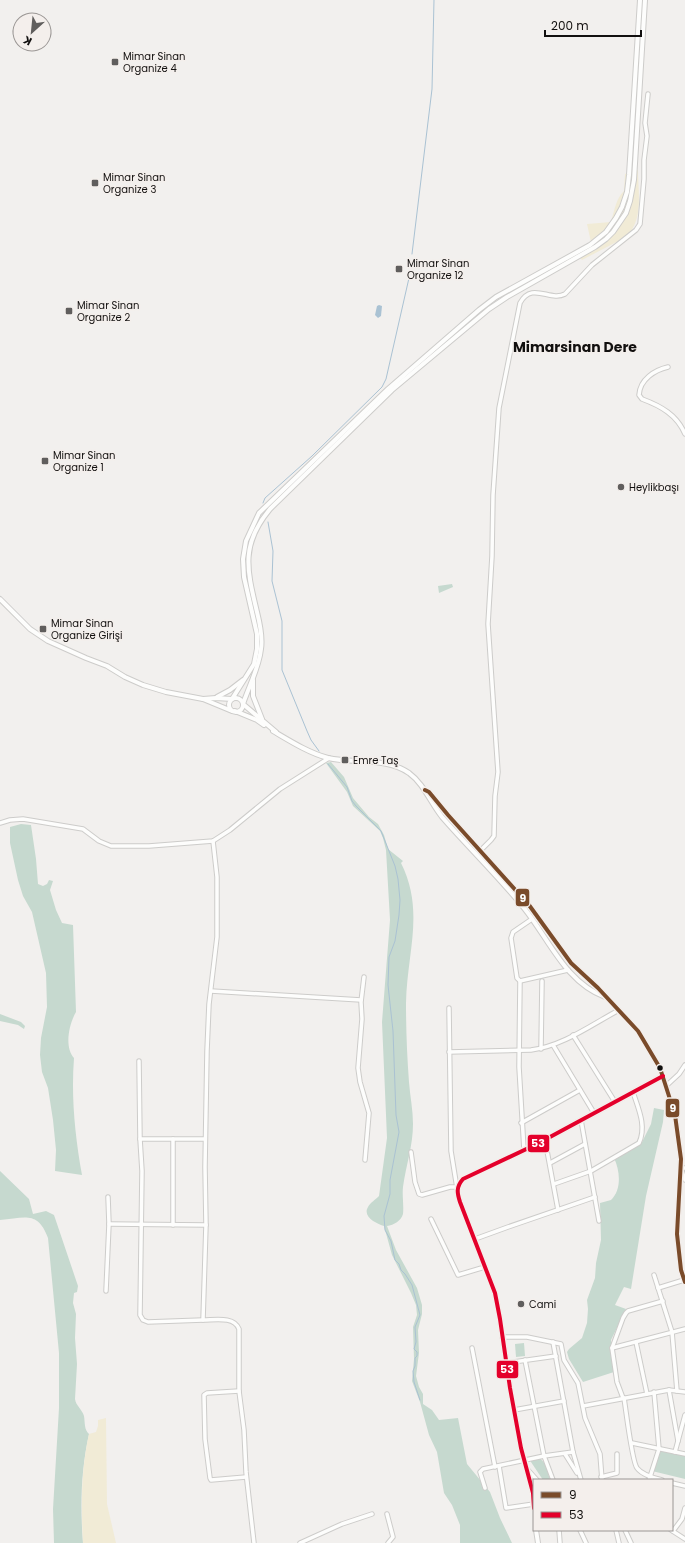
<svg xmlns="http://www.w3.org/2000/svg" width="685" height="1543" viewBox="0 0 685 1543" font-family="Poppins,sans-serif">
	<rect width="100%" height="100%" fill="#f2f0ee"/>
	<g fill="#c6d9cf">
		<path d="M452,584L453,587L439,593L438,586Z"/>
		<path d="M331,762L344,777L353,798L369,817L378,824L384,835L388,849L403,861L401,863C425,911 407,952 406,1003C406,1029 407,1056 409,1082C410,1096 413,1110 413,1124C413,1146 406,1165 403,1187C402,1195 404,1206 403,1214C401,1221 394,1225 387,1226L396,1250L417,1288L422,1305V1314L418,1330L419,1353L416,1376L419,1387L423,1394V1404L432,1410L439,1420L458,1418L467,1464L490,1492L500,1518L512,1543H460V1525L452,1505L444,1493L437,1452L429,1435L420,1402L412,1381L414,1359L413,1327L417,1315L416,1305L411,1293L392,1255L384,1226C377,1224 362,1217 368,1207C370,1203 376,1199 379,1196L387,1138L382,1022L390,920L386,850L383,838L380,831L353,806L347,792L326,763Z"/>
		<path d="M21,824L31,825L36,859L38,884L43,886L47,884L49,880L53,881L50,890L56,910L62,923L73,925L76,1012C69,1024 64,1047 74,1058C71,1097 75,1136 82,1175L55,1171L56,1150L53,1120L48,1088L42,1072L40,1055L41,1038L47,1007L46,973L32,912L23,896L18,880L10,843V827Z"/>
		<path d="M0,1014L21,1022L25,1026L24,1029L18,1025L0,1021Z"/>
		<path d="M654,1108L664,1110L663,1122L646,1196L631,1289L624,1287L615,1305L626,1309L611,1340L614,1372L583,1382L569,1359L567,1352L569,1349L582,1338L587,1323L588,1309L587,1300L595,1278L596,1263L601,1240L600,1203L611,1200C622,1190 620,1170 614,1158L642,1142L651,1124Z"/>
		<path d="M0,1171L29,1199L33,1214L46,1211L54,1215L78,1286L77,1292L74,1293L73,1303L76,1314L75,1338L77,1364L75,1399C76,1406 82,1409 84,1416C85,1422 84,1430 89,1434C81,1470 80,1506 83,1543H54L53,1509L59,1408V1353L48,1238C38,1210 24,1218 0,1220Z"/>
		<path d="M524,1343L525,1356L516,1357L515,1344Z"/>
		<path d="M660,1450L685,1453V1479L652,1471Z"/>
		<path d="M540,1458L546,1465L550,1480H543L531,1462V1460Z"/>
	</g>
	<g fill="#f1ebd6">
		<path d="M638,170C638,192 644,220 626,237L582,260L578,256L591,242L587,224L611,222C614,212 616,198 624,191L625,174Z"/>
		<path d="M106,1418L107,1504L116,1543H83C81,1506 81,1470 89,1434L96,1432L98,1426V1420Z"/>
	</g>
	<path fill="#aac2d3" d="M379,305L382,306L381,316L378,318L375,315L377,306Z"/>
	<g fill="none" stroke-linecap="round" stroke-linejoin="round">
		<g stroke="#aac2d3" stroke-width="1">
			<path d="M412,254L432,89L434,0"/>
			<path d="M263,503L265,498L312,456L382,387L386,379L409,278"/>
			<path d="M268,522L273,551L272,581L282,621V670L307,731L311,740L319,751"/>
			<path d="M328,764L347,787L352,801L356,806L381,831L395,866L398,879L400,900L399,915L395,941L389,957L388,985L393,1031L396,1115L399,1132L390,1180V1194L384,1216L385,1230L391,1241L395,1260L399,1264L401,1270L405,1274L412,1285L420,1315L415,1327L416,1342L414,1349L417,1352V1356L415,1358V1366L413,1371L414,1382L420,1400"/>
		</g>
		<defs>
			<g id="minor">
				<path d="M668,367C655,370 640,379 639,395L642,399C661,406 677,415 685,434"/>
				<path d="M0,823L10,820L23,819L83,829L99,841L111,846H149L213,841L230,830L280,789L329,758"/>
				<path d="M480,851L491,840L494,836L495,796L498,772L488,624L492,556L493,495L499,408L520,303C532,281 550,302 565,294L592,265L636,230L640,224L644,179V160L647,136L645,123L648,94"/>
				<path d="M364,977L361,1002L362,1019L358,1068L360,1082L369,1113L365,1160"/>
				<path d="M520,981L568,970"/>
				<path d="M211,991L361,1000"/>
				<path d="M449,1008L451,1151L457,1188"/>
				<path d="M573,1035L615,1102"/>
				<path d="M553,1045L594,1113"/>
				<path d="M541,1049L542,981"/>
				<path d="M449,1052L531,1050C563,1046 591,1025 619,1010"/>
				<path d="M139,1061L140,1139"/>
				<path d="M666,1086L679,1074L685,1065"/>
				<path d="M581,1120L599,1221"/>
				<path d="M521,1123L580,1090"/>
				<path d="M173,1139V1225"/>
				<path d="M545,1140L558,1210"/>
				<path d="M524,1150L519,1067L520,981L517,978L511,938L513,932L532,919"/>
				<path d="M411,1152L415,1182L419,1194L422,1195L450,1187H457"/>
				<path d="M550,1163L585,1144"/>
				<path d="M685,1168H681L685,1180"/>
				<path d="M554,1184L591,1171L639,1143C647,1126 638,1108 633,1092"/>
				<path d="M431,1219L458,1275L485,1267"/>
				<path d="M109,1224L206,1225L203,1320C215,1320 234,1316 239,1329V1391L244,1430L246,1472L254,1543"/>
				<path d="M206,1225L205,1167L207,1051L209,1004L217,937V877L213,841"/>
				<path d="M475,1239L508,1227L595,1197"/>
				<path d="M654,1275L672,1332L677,1391"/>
				<path d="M658,1288L684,1280"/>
				<path d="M106,1291L109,1224L108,1197"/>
				<path d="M203,1320L148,1322L143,1320L140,1315L142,1171L140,1139H205"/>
				<path d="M502,1337H527L561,1344L564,1360L578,1383L585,1418L600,1454L602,1480"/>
				<path d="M553,1342L573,1452L581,1480"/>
				<path d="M636,1342L647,1394"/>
				<path d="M472,1348L495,1467"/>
				<path d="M612,1348L685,1329"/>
				<path d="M525,1360L544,1456L553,1480"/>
				<path d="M506,1363L556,1356"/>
				<path d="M669,1390L678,1441"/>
				<path d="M239,1391L207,1393L204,1395L205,1439L210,1478L211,1480L246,1477"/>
				<path d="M623,1398L617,1382L612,1348L623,1318L626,1313L628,1311L663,1301"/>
				<path d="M624,1398C626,1410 632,1462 637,1468C642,1475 654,1478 662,1480"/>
				<path d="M583,1406L669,1390L685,1392"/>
				<path d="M514,1410L564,1401"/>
				<path d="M632,1443L685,1454"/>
				<path d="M675,1452L685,1415"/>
				<path d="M565,1454L577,1473"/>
				<path d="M499,1466L506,1508L534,1504"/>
				<path d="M528,1470L537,1480"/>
				<path d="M601,1477L617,1473V1454"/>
				<path d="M649,1480L659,1449L654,1392"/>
				<path d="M672,1483L685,1486"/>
				<path d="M485,1488L480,1472L483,1469L544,1456L573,1452"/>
				<path d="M387,1514L393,1537L388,1543"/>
				<path d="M559,1530L560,1543"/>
				<path d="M580,1530L586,1543"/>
				<path d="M616,1530L619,1543"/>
				<path d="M625,1530L631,1543"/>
				<path d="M671,1530L685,1539"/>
				<path d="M673,1531L682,1519L685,1508"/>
				<path d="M300,1543L342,1524L372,1514"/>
			</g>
			<g id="tertiary">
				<path d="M0,599L30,629L48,641L86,658L107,666L125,677L143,685L166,692L203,699L232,711"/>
				<path d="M253,680V696L262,719"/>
				<path d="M217,697L230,690L243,680"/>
				<circle cx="236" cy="705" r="7"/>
				<path d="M203,699L216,698L232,699L254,664L257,649V634L244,577L243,559L246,541L259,513L388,389L479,310L496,297L590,245L606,232L616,218L622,207L627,192L629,175L640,0"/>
				<path d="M235,711L257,720L264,725"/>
				<path d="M273,731C290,741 309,753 328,758C354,764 386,757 409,773C424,784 430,802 442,817C469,848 498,876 524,908C549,939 565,982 605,997"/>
				<path d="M276,732L243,704C249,686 259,668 261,649C263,637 260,624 257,612C247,570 240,545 270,509L392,390L489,309L507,297L595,247L606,239L613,232L626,213L630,201L634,180L645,0"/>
				<path d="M425,790L429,792L448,815L529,905L571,963L598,988L638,1031L660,1068L675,1115L681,1159L677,1234L681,1270L685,1282"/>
				<path d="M534,1508L533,1493L521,1448L510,1388L500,1319L495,1293L460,1202C457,1193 456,1187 463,1179L537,1144L663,1076"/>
				<path d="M536,1530L538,1543"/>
			</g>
		</defs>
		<use href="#minor" stroke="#cdccca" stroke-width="5.5"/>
		<use href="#tertiary" stroke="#cdccca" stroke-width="6"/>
		<use href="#minor" stroke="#fdfdfc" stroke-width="3.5"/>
		<use href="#tertiary" stroke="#fdfdfc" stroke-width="4"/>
		<defs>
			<path id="bus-1" d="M425,790L429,792L448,815L529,905L571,963L598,988L638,1031L660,1068L675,1115L681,1159L677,1234L681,1270L685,1282"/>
			<path id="bus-2" d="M534,1508L533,1493L521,1448L510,1388L500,1319L495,1293L460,1202C457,1193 456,1187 463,1179L537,1144L663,1076"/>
		</defs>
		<use href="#bus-1" stroke="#f4efec" stroke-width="7"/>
		<use href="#bus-2" stroke="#f4efec" stroke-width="7"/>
		<use href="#bus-1" stroke="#7a4b2a" stroke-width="4"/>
		<use href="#bus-2" stroke="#e4002b" stroke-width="4"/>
	</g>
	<g fill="#605e5d" stroke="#f4efec" stroke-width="1.5">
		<rect x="111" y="58" width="8" height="8" rx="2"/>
		<rect x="91" y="179" width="8" height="8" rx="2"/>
		<rect x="395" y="265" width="8" height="8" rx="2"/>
		<rect x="65" y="307" width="8" height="8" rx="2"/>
		<rect x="41" y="457" width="8" height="8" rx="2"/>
		<circle cx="621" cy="487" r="4"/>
		<rect x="39" y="625" width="8" height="8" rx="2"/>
		<rect x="341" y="756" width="8" height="8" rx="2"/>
		<circle cx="521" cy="1304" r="4"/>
	</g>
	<circle fill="#12100f" stroke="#f4efec" stroke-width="1.5" cx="660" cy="1068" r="3.5"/>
	<g text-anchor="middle" stroke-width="3" stroke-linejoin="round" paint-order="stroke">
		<g font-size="10" fill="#12100f" stroke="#f4efec" text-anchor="start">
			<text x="123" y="60">Mimar Sinan<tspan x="123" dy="12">Organize 4</tspan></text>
			<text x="103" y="181">Mimar Sinan<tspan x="103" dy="12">Organize 3</tspan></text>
			<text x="407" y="267">Mimar Sinan<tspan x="407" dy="12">Organize 12</tspan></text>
			<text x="77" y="309">Mimar Sinan<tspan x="77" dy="12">Organize 2</tspan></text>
			<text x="53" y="459">Mimar Sinan<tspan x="53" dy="12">Organize 1</tspan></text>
			<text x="629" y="491">Heylikbaşı</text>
			<text x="51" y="627">Mimar Sinan<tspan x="51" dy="12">Organize Girişi</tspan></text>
			<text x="353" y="764">Emre Taş</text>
			<text x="529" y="1308">Cami</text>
		</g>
		<g font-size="14" font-weight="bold" fill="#12100f" stroke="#f4efec">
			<text x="575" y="352">Mimarsinan Dere</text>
		</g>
	</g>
	<g stroke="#f4efec" stroke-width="1.5">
		<rect x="515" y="888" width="15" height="19" rx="4" fill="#7a4b2a"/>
		<rect x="665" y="1098" width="15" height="20" rx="4" fill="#7a4b2a"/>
		<rect x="527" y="1134" width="23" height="19" rx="4" fill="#e4002b"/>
		<rect x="496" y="1360" width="23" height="19" rx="4" fill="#e4002b"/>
	</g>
	<g font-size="11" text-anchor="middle" font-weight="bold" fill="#fff">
		<text x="523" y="902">9</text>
		<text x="673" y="1112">9</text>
		<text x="538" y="1147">53</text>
		<text x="507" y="1373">53</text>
	</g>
	<rect x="533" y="1479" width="140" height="52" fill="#f4efec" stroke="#9a9694"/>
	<rect x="541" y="1492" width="20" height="6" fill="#7a4b2a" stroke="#9a9694"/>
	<text x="569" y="1499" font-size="12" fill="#12100f">9</text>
	<rect x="541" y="1512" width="20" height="6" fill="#e4002b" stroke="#9a9694"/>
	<text x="569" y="1519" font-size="12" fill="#12100f">53</text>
	<g transform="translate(32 32) rotate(207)"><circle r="19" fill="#f4efec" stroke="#9a9694"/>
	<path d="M0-3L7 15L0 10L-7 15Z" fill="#605e5d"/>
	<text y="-6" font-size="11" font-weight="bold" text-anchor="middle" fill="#12100f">K</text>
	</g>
	<path d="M545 30v6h96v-6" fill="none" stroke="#12100f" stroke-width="2"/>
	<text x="551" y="30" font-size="12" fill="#12100f" stroke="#f4efec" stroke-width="3" paint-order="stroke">200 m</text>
</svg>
